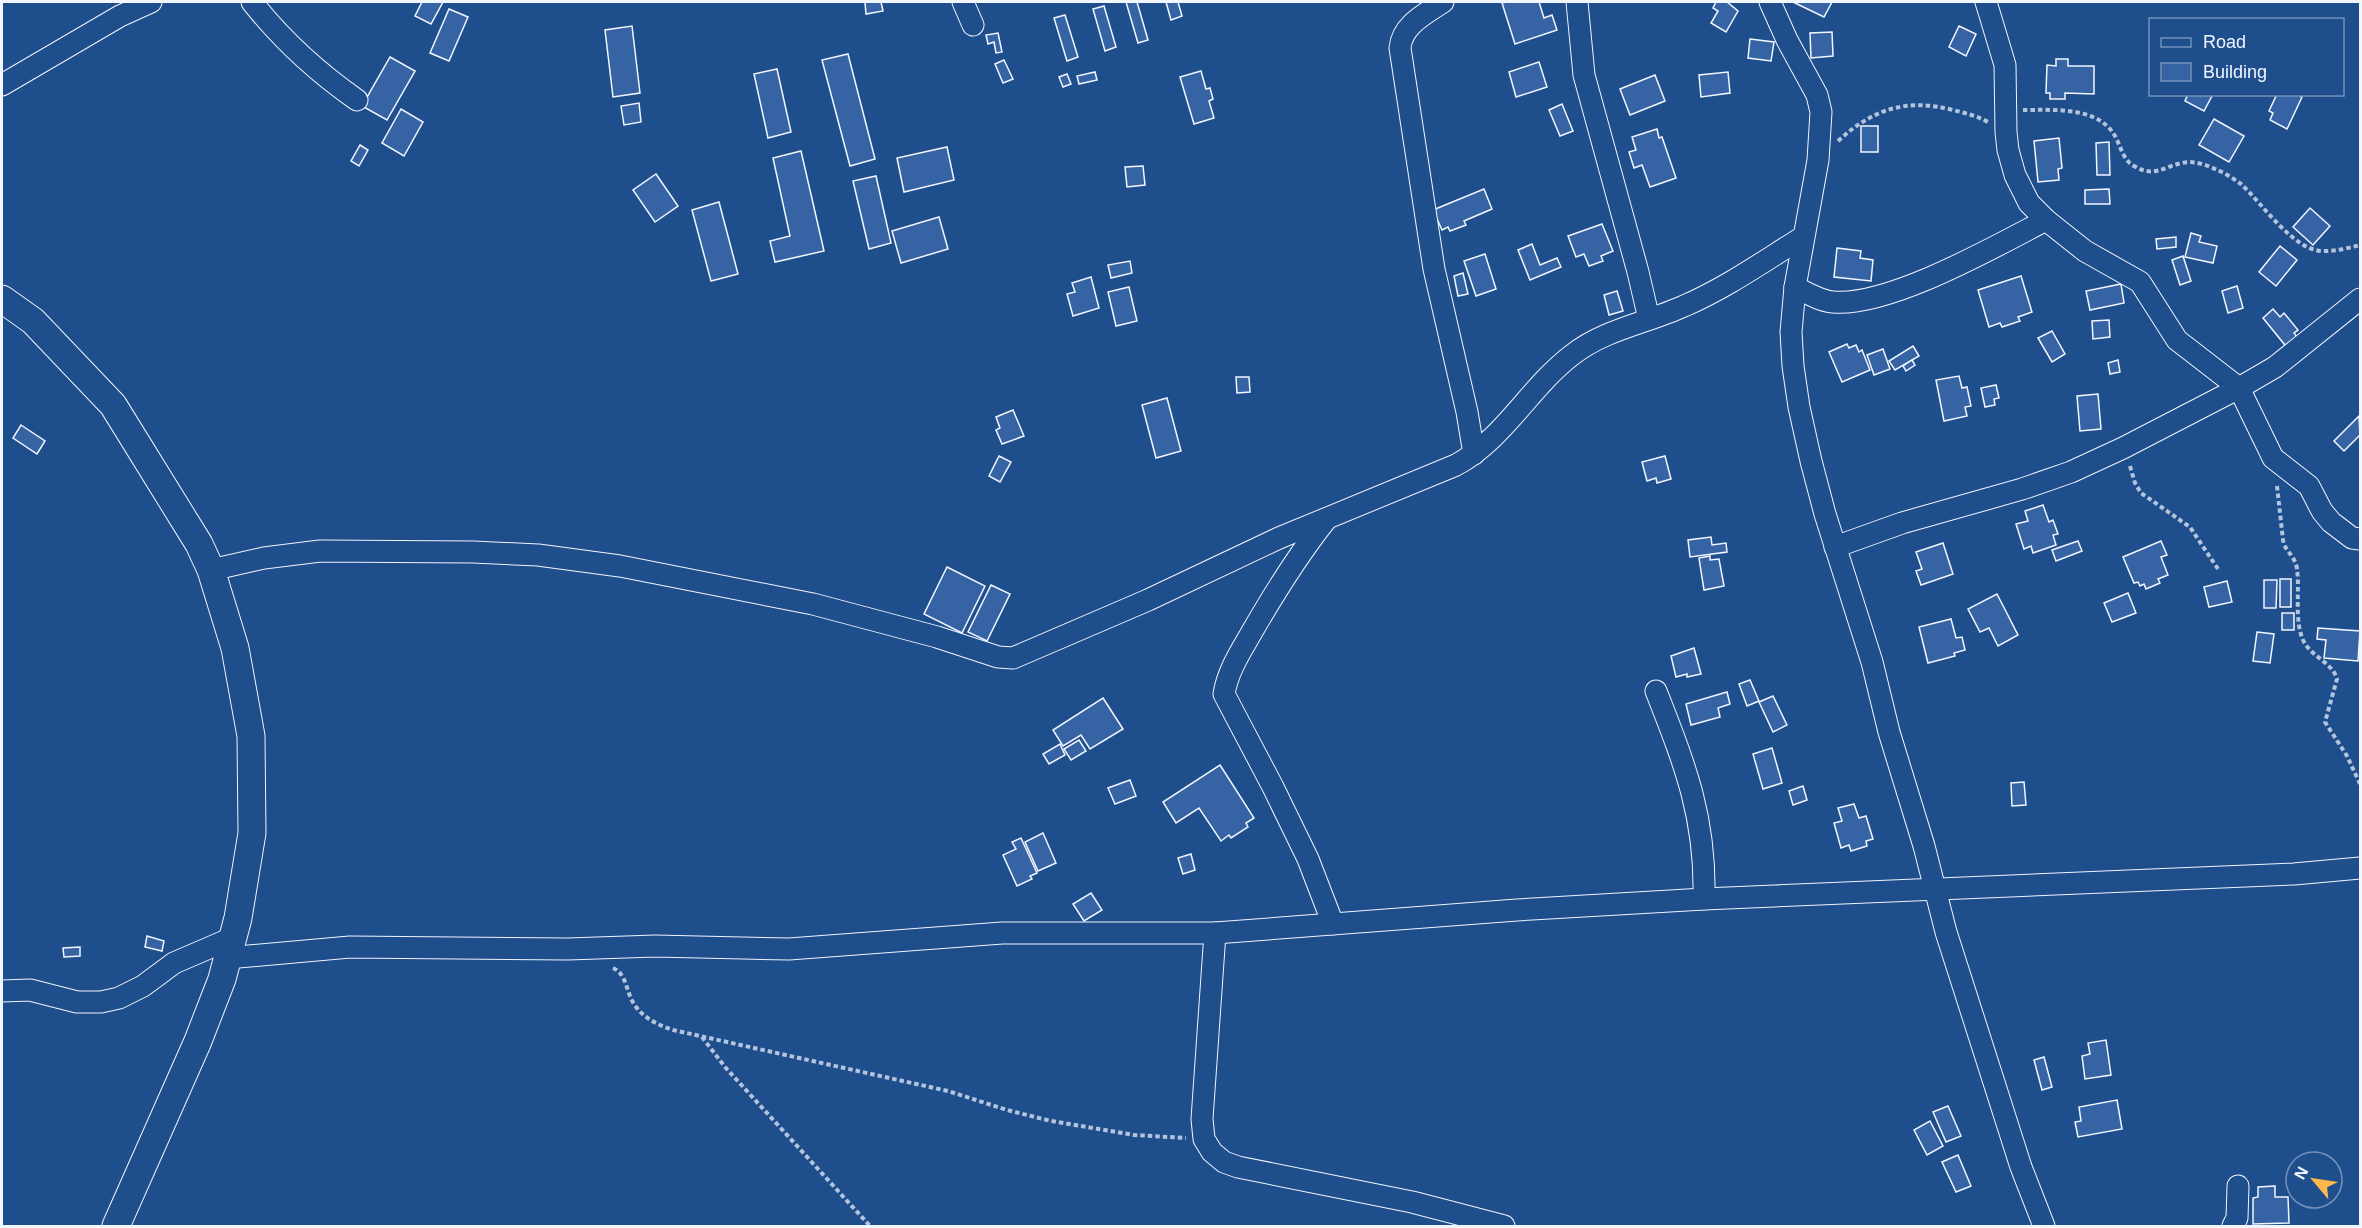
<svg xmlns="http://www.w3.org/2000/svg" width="2362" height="1228" viewBox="0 0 2362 1228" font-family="Helvetica,sans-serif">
	<rect width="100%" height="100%" fill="#1f4e8c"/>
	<g fill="#3563a3" stroke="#f2f6ff" stroke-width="1.5">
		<path d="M422,2H443L431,24L415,16Z"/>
		<path d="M865,2H881L883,11L866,14Z"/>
		<path d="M1126,2H1137L1148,40L1138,43Z"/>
		<path d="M1166,2H1178L1182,16L1171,20Z"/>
		<path d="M1506,2H1539L1544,18L1552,15L1557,30L1515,44L1502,3Z"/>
		<path d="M1716,2H1727L1738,11L1726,32L1711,23L1718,11L1713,8Z"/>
		<path d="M1793,2H1832L1824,17Z"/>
		<path d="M1104,6L1116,47L1105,51L1093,9Z"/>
		<path d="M449,9L468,17L449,61L430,53Z"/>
		<path d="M1065,15L1078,57L1067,61L1054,18Z"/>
		<path d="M632,26L640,93L613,97L605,30Z"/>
		<path d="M1959,26L1976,34L1966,56L1949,47Z"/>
		<path d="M1832,32L1833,56L1811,58L1810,33Z"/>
		<path d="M998,33L1002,52L996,53L994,42L988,44L986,35Z"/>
		<path d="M1750,39L1774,42L1771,61L1748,58Z"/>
		<path d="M848,54L875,159L850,166L822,60Z"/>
		<path d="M390,57L415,71L387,120L362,106Z"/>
		<path d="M2056,59H2068V66H2094V94L2065,93V99H2050V93H2046L2047,65L2056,66Z"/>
		<path d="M1004,60L1013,79L1003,83L995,64Z"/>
		<path d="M1539,62L1547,87L1516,97L1509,72Z"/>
		<path d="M777,69L791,132L768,138L754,74Z"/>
		<path d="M1201,71L1206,89L1210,88L1213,99L1209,101L1214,118L1194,124L1180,77Z"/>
		<path d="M1095,72L1097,80L1079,84L1077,76Z"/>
		<path d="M1728,72L1730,93L1701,97L1699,75Z"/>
		<path d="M1067,74L1071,84L1063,87L1059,77Z"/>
		<path d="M1655,75L1665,101L1630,115L1620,89Z"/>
		<path d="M2188,94H2213L2204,111L2185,101Z"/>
		<path d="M2277,94H2297L2302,97L2287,129L2270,120L2273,113L2269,111Z"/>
		<path d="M639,103L641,122L624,125L621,106Z"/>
		<path d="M1562,104L1573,131L1560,136L1549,110Z"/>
		<path d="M401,109L423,122L404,156L382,143Z"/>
		<path d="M2214,119L2244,136L2229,162L2199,145Z"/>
		<rect x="1861" y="126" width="17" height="26"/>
		<path d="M1657,129L1659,138L1662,137L1676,178L1650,187L1642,165L1634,168L1629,152L1636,150L1632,137Z"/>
		<path d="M2059,138L2062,168L2058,169L2059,180L2038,182L2034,141Z"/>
		<path d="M2109,142L2110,175H2097L2096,143Z"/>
		<path d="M360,145L368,150L359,166L351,161Z"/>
		<path d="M947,147L954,180L904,192L897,158Z"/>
		<path d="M801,151L824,251L775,262L770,241L790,236L773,158Z"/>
		<path d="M1143,166L1145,185L1127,187L1125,167Z"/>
		<path d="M656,174L678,206L655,222L633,190Z"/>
		<path d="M876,176L891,243L869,249L853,181Z"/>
		<path d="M1484,189L1492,209L1464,221L1466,225L1450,231L1448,227L1442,230L1433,210Z"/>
		<path d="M2109,189L2110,204H2085V190Z"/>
		<path d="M719,202L738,274L711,281L692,210Z"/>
		<path d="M2310,208L2330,226L2313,245L2293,227Z"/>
		<path d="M939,217L948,249L901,263L892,231Z"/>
		<path d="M1602,224L1613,251L1601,256L1603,261L1589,266L1584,254L1576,257L1568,236Z"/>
		<path d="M2191,233L2201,236L2199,242L2217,246L2213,263L2185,257Z"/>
		<path d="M2176,237V247L2157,249L2156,239Z"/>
		<path d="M1532,244L1540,265L1557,258L1561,267L1530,280L1518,250Z"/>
		<path d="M2280,246L2297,260L2276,286L2259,272Z"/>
		<path d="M1837,248L1861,251L1860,258L1873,260L1871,281L1834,277Z"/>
		<path d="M1485,254L1496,289L1476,296L1464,261Z"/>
		<path d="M2183,256L2191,281L2180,285L2172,260Z"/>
		<path d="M1130,261L1132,273L1111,278L1108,265Z"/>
		<path d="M1463,273L1468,294L1458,296L1454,276Z"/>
		<path d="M2021,276L2032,312L2018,317L2020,321L2002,327L2000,323L1989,327L1978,290Z"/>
		<path d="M1091,277L1099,308L1073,316L1067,294L1075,292L1072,283Z"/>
		<path d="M2121,284L2124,303L2090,310L2086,291Z"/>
		<path d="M2237,286L2243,308L2228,313L2222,291Z"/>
		<path d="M1129,287L1137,321L1116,326L1108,292Z"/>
		<path d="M1617,291L1623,311L1609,315L1604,295Z"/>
		<path d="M2273,309L2280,317L2284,313L2298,330L2294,333L2300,341L2289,350L2263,318Z"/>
		<path d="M2109,320L2110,337L2093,339L2092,321Z"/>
		<path d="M2052,331L2065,354L2052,362L2038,338Z"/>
		<path d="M1847,344L1849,348L1856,345L1859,352L1862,350L1870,370L1842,382L1829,352Z"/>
		<path d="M1913,346L1919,356L1895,370L1889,361Z"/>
		<path d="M1883,349L1890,369L1874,375L1867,355Z"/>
		<path d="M1912,360L1915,365L1906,371L1903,366Z"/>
		<path d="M2118,360L2120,372L2110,374L2108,363Z"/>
		<path d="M1959,376L1962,388L1967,387L1971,406L1965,407L1967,416L1944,421L1936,380Z"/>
		<path d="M1236,377H1249L1250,392L1237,393Z"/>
		<path d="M1996,385L1999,398L1994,399L1995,405L1985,407L1981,388Z"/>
		<path d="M2098,394L2101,429L2080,431L2077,396Z"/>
		<path d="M1167,398L1181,451L1156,458L1142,405Z"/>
		<path d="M1013,410L1024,436L1002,444L996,430L1000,428L996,417Z"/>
		<path d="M2359,416L2360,435L2344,451L2334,441Z"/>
		<path d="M21,425L45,441L37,454L13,438Z"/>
		<path d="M999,456L1011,462L1000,482L989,476Z"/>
		<path d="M1665,456L1671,479L1657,483L1656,478L1647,481L1642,462Z"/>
		<path d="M2043,505L2049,522L2053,520L2058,534L2053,535L2056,545L2033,553L2031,546L2024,549L2016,524L2028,521L2025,511Z"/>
		<path d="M1711,537L1712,545L1726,543L1727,552L1690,557L1688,540Z"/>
		<path d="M2078,541L2082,551L2056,561L2052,550Z"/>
		<path d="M2161,541L2167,555L2161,557L2168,575L2158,579L2160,583L2146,589L2144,584L2140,586L2138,582L2134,583L2123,557Z"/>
		<path d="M1943,543L1953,574L1921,585L1916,571L1922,569L1916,552Z"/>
		<path d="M1710,556V560L1719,559L1724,586L1704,590L1699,558Z"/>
		<path d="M947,567L985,586L962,633L924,614Z"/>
		<rect x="2280" y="579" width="11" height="28"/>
		<path d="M2264,580H2277L2276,608H2264Z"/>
		<path d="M2227,581L2232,602L2209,607L2204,587Z"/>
		<path d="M991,585L1010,594L987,641L968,632Z"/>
		<path d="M2128,593L2136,613L2112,622L2104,603Z"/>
		<path d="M1997,594L2018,635L1998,646L1989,628L1980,632L1968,609Z"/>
		<rect x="2282" y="613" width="12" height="17"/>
		<path d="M1951,619L1956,638L1962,637L1965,650L1954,653L1955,656L1928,663L1919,627Z"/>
		<path d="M2318,628L2360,631L2358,661L2324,658L2326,640L2317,639Z"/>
		<path d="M2257,632L2274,634L2270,663L2253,661Z"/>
		<path d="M1694,648L1701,674L1687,677V674L1676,677L1671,656Z"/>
		<path d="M1750,680L1759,701L1747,706L1739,684Z"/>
		<path d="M1727,692L1730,704L1718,708L1720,717L1691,725L1686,704Z"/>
		<path d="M1773,696L1787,725L1773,732L1759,702Z"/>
		<path d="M1103,698L1123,729L1090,749L1081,735L1063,746L1053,730Z"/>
		<path d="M1079,740L1086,751L1071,760L1064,749Z"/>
		<path d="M1060,744L1065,755L1049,764L1043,754Z"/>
		<path d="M1772,748L1782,783L1763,789L1753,754Z"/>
		<path d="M1220,765L1254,818L1246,823L1248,827L1231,838L1229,835L1221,841L1199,808L1176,823L1163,802Z"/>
		<path d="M1130,780L1136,796L1115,804L1108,788Z"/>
		<path d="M2024,782L2026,805L2012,806L2011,783Z"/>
		<path d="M1803,786L1807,800L1793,805L1789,791Z"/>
		<path d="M1854,804L1859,818L1866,816L1873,839L1866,841L1867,846L1851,851L1849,845L1841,848L1834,823L1842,821L1838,808Z"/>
		<path d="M1043,833L1056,863L1038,871L1025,842Z"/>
		<path d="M1021,838L1037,873L1030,876L1032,879L1017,886L1003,855L1016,849L1012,842Z"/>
		<path d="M1191,854L1195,870L1183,874L1178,858Z"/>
		<path d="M1091,893L1102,910L1084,921L1073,904Z"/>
		<path d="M147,936L164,941L162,951L145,947Z"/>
		<path d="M80,947V956L64,957L63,948Z"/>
		<path d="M2106,1040L2111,1075L2085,1079L2082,1056L2090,1054L2088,1043Z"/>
		<path d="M2044,1057L2052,1087L2042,1090L2034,1060Z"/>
		<path d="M2117,1100L2122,1129L2078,1137L2075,1122L2081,1121L2079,1107Z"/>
		<path d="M1948,1106L1961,1136L1946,1142L1933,1112Z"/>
		<path d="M1930,1121L1943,1146L1927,1155L1914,1130Z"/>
		<path d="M1958,1155L1971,1186L1956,1192L1942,1162Z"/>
		<path d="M2275,1186V1197H2288L2289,1223L2253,1224V1198L2258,1197V1187Z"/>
	</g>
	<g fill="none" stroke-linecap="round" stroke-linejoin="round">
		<defs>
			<g id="minor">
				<path d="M252,2C282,40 317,72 357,100"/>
				<path d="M963,2L973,25"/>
				<path d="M1443,2C1425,14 1402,25 1400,48L1434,269L1467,412L1474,454"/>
				<path d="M1577,2L1584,75L1638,272L1649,319"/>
				<path d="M1770,2L1787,40L1817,95L1821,112L1818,160L1795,287L1791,332L1793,366L1799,407L1811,461L1825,514L1872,662L1889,732L1924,846L1946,932L2021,1167L2044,1226"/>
				<path d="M1986,2L2005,65L2006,132L2008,150L2015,175L2029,203L2046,220L2085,251L2140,282L2177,340L2239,388L2273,458L2309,486L2322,511L2331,522L2352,538L2360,539"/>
				<path d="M2,85L120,16L151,2"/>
				<path d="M1795,287C1807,293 1820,301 1833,302C1889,307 1996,246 2046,220"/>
				<path d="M1325,521C1298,555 1275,592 1253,630C1241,651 1228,670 1224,694L1273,787L1308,859L1333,924"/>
				<path d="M1835,547L1902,523L2022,489L2071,472L2123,448L2239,388L2275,367L2360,299"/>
				<path d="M211,570L264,558L320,551L473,552L538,555L620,566L813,604L937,637L998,657L1013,658L1148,600L1279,538L1456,465C1504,439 1529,388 1572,355C1605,329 1647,323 1684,306C1726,288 1764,261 1803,237"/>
				<path d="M1656,691C1685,765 1706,817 1704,899"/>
				<path d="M1215,933L1202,1119L1204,1139L1212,1152L1224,1162L1238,1167L1412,1202L1504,1226"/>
				<path d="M227,958L350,947L568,949L655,946L789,949L1002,933H1215L1517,910L1704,899L2294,874L2360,868"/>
				<path d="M2,991L30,990L77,1002H101L119,998L143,986L174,963L232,938"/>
				<path d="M2233,1226L2237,1218L2238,1186"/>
			</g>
			<path id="major" d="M2,299L33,321L113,405L199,544L211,570L235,648L251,736L252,833L238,918L222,979L198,1041L116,1226"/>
		</defs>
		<use href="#minor" stroke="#f2f6ff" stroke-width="23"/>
		<use href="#major" stroke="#f2f6ff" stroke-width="29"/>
		<g stroke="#b3c4dc" stroke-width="4" stroke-dasharray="4.5 3" stroke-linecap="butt">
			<path d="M2023,110C2053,110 2098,106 2115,136C2121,147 2123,160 2134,166C2154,178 2163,167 2182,163C2193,160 2207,165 2217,170C2225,173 2234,179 2241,184C2262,203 2294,252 2324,251C2336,251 2349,248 2360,245"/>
			<path d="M1838,141C1873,109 1906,98 1953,110C1965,113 1977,116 1988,122"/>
			<path d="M2130,466L2135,483L2141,493L2190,527L2218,569"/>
			<path d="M2277,486L2283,540C2285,552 2295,555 2297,569C2300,592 2294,619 2303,640C2311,657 2332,662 2337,679L2325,722L2347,756L2360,784"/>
			<path d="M613,968C627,974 626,992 634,1004C643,1018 658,1025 673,1030L948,1091L1007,1110L1051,1121L1134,1135L1186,1138"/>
			<path d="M702,1037L725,1067L870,1226"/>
		</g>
		<use href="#minor" stroke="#1f4e8c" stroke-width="21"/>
		<use href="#major" stroke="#1f4e8c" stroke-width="27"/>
	</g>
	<rect width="2362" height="1228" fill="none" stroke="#f2f6ff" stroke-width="6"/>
	<rect x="2149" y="18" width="195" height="78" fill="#1f4e8c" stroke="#7391ba" stroke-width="1.5"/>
	<rect x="2161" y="38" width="30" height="9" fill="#1f4e8c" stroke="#7391ba" stroke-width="1.5"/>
	<text x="2203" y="48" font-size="18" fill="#f2f6ff">Road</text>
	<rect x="2161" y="63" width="30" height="18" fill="#3563a3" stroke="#7391ba" stroke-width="1.5"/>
	<text x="2203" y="78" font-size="18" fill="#f2f6ff">Building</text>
	<g transform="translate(2314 1180) rotate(299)"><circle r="28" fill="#1f4e8c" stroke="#7391ba" stroke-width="1.5"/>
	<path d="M0-4.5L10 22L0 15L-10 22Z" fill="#ffb74d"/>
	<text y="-9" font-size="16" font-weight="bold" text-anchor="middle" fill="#f2f6ff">N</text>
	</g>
</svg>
